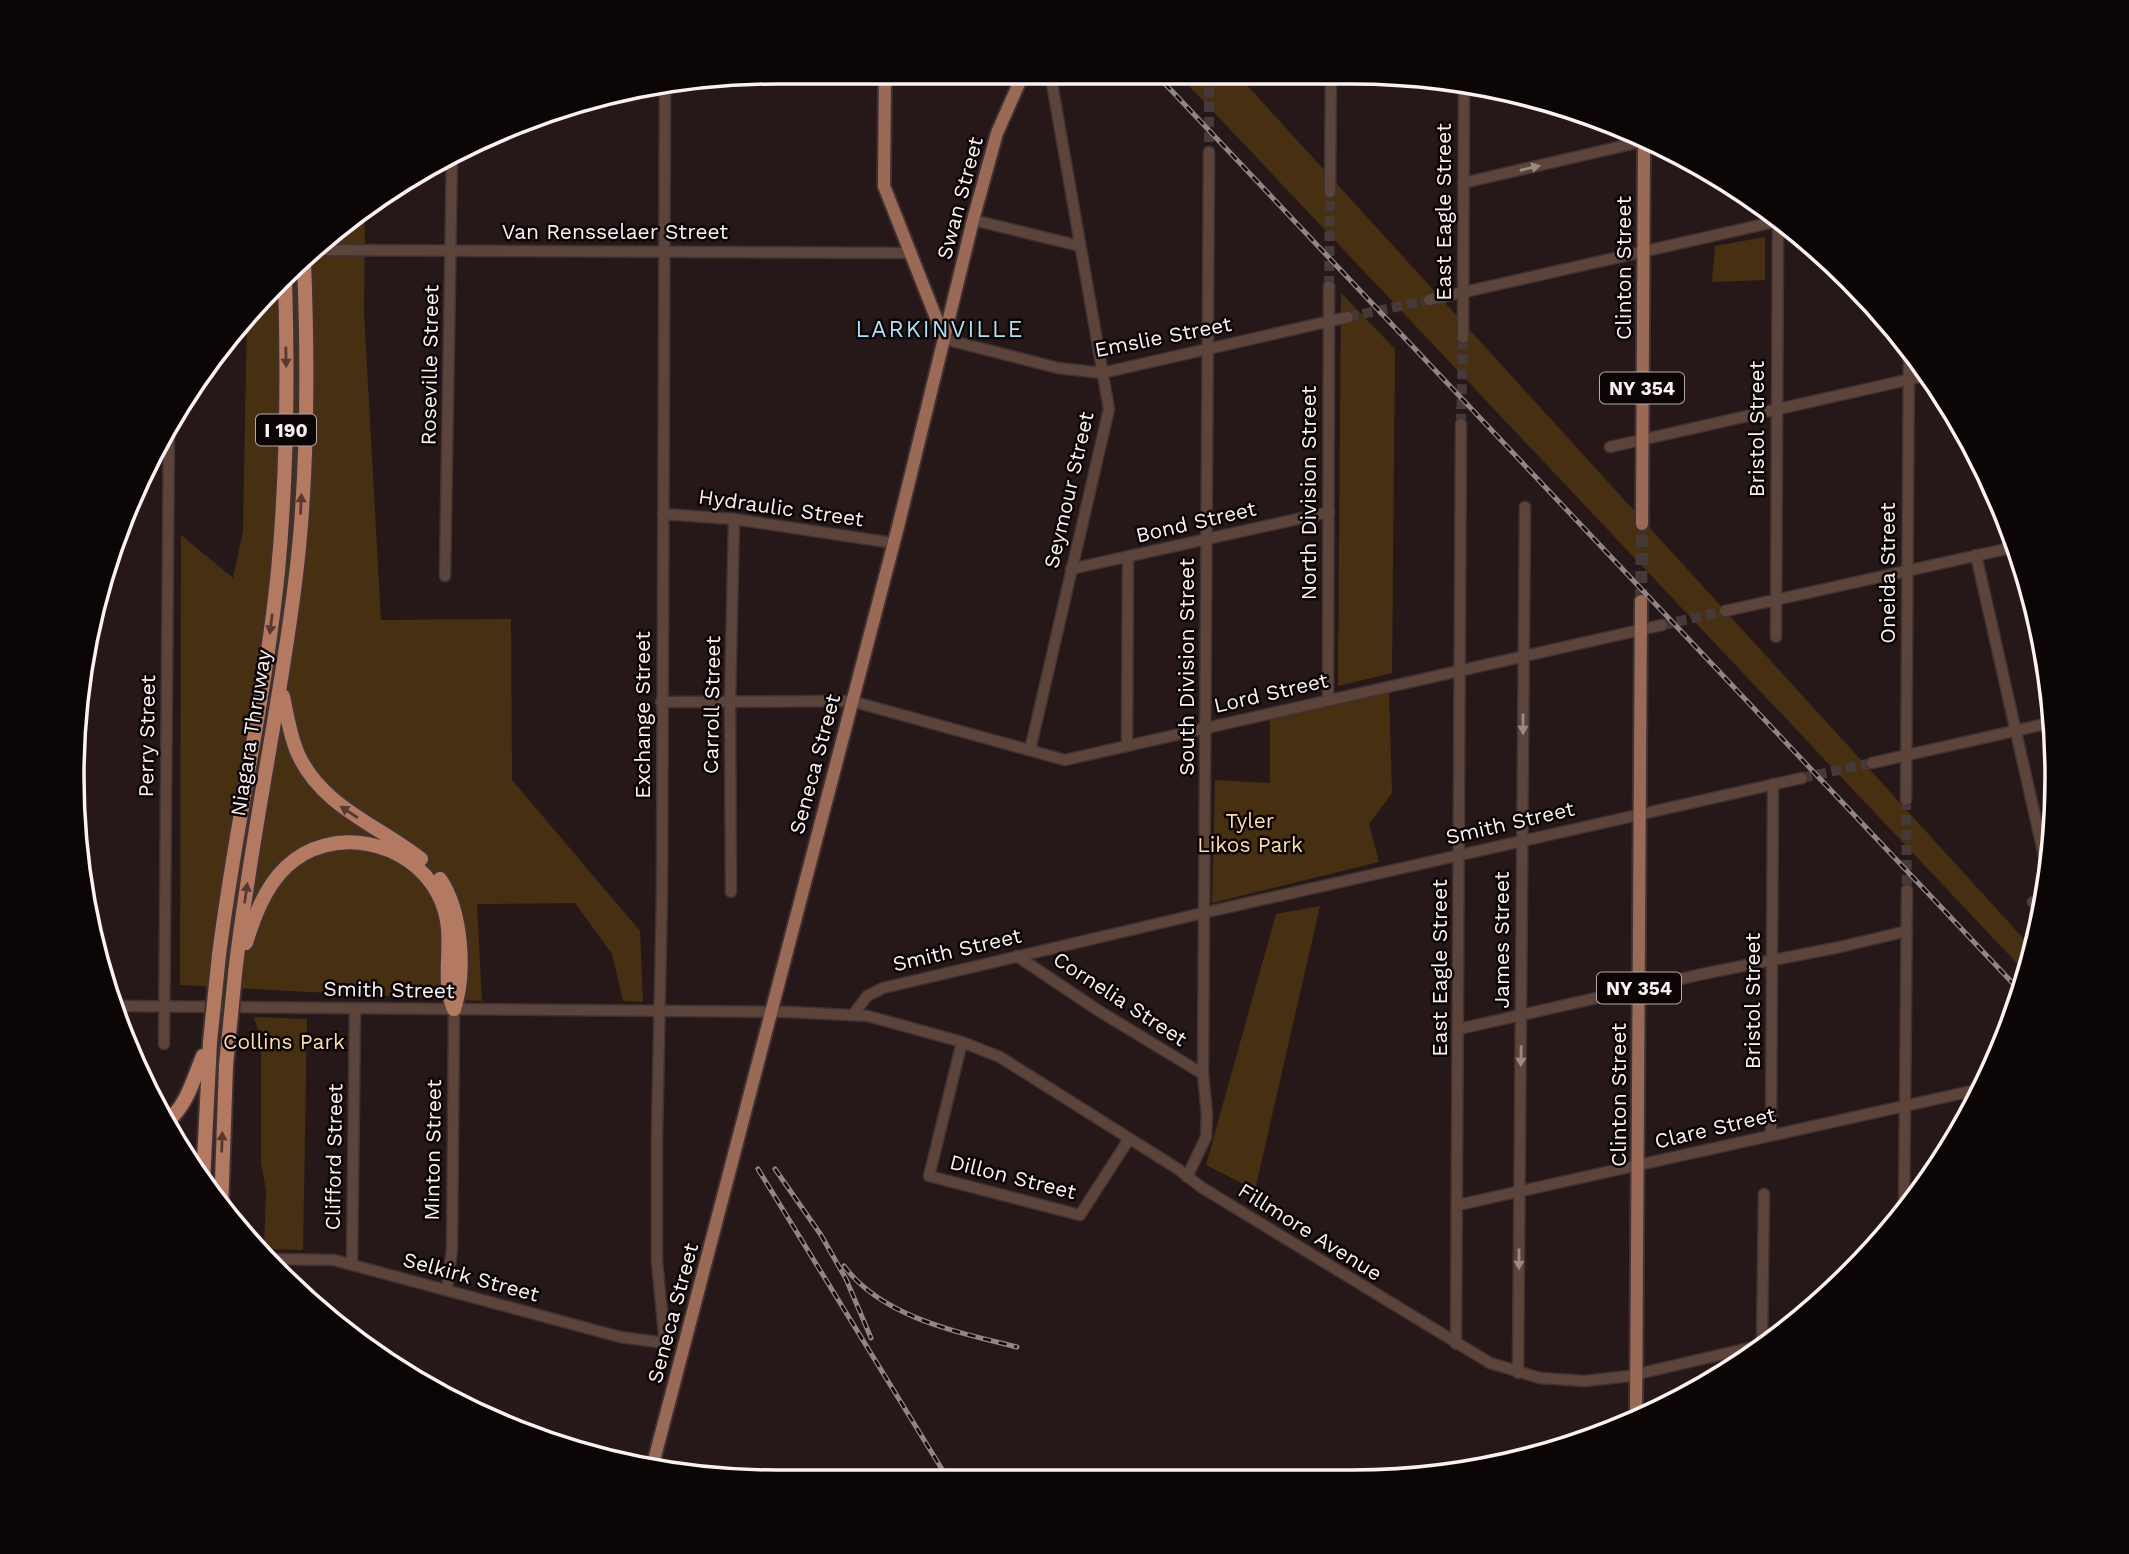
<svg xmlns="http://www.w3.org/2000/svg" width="2129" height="1554" viewBox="0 0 2129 1554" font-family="'Work Sans',sans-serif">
	<rect width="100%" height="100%" fill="#261819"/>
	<g fill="#473012">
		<path d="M1176,72H1235L2033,949L2027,974Z"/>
		<path d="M365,209L364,313L381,620L511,619L512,780L640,931L643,1002L623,1001L612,954L575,903L477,904L482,1001L180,985L181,535L233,578L243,531L247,312Z"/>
		<path d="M1765,237V280L1712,282L1715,246Z"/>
		<path d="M1341,293L1395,349L1392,673L1338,686Z"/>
		<path d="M1389,693L1392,793L1369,824L1379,862L1212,903L1215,780L1270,783V719Z"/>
		<path d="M1320,906L1255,1190L1206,1165L1276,914Z"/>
		<path d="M254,1017L307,1019L303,1250L264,1249L266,1190L261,1163V1040Z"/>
	</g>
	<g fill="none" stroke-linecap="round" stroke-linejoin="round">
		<g stroke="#46393a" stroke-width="10" stroke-dasharray="10 5" stroke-linecap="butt">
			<path d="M1209,72V152"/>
			<path d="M1329,286L1330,192"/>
			<path d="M1348,317L1429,300"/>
			<path d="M1461,424L1463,338"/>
			<path d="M1662,625L1725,611"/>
			<path d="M1802,778L1872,763"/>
			<path d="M1906,800L1907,890"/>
		</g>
		<path stroke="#46393a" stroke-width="12" stroke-dasharray="12 6" stroke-linecap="butt" d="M1641,601L1642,524"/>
		<defs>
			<g id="minor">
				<path d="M1463,183L1649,140"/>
				<path d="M1330,192L1331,72"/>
				<path d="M973,220L1080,246"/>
				<path d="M318,250L912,253"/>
				<path d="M1429,300L1783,220"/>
				<path d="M1463,338L1464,86"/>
				<path d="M944,339L1058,368L1102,373L1348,317"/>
				<path d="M1610,447L1929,375"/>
				<path d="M663,514L734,519L893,543"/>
				<path d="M1976,555L2049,878"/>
				<path d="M1071,569L1329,512"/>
				<path d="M445,576L452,155"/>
				<path d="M1725,611L2015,547"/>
				<path d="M1776,637L1778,222"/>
				<path d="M1328,700L1329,286"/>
				<path d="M661,702L851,701L1065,760L1662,625"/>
				<path d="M1127,746L1128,556"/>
				<path d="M1030,750L1109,409L1050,72"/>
				<path d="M1872,763L2054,722"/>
				<path d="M1906,800L1909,345"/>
				<path d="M731,892L730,702L734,519"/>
				<path d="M2033,902L2044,899"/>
				<path d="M1017,956L1099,1011L1203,1074"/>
				<path d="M114,1006L790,1012L868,1016L962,1042L1000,1057L1178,1169L1201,1187L1490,1363L1540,1378L1585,1381L1629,1376L1771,1343"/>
				<path d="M853,1015L867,996L883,988L1203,913L1802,778"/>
				<path d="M1459,1029L1707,973L1840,947L1907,931"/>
				<path d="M962,1042L929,1176L1080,1215L1129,1139"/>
				<path d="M164,1044L169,428"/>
				<path d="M1771,1135L1773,784"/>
				<path d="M1187,1177L1206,1137L1207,1114L1203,1074L1209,152"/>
				<path d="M1458,1205L1981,1089"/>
				<path d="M1904,1212L1907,890"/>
				<path d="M267,1259L334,1260L620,1337L665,1343L657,1262V1135L662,892L665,87"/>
				<path d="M352,1264L355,1008"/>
				<path d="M447,1290L452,1249L454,1009"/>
				<path d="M1456,1344L1461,424"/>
				<path d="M1762,1344L1764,1194"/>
				<path d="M1518,1373L1525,507"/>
			</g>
			<g id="major">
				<path d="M885,72L884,186L944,338"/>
				<path d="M1642,524L1644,137"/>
				<path d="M1636,1420L1641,601"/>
				<path d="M652,1468L898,527L973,220L997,133L1024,72"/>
			</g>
			<g id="highway">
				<path d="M283,696C287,716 290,736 298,754C322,807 378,825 421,859"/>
				<path d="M440,879C462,911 466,973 454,1009"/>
				<path d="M246,943C254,917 265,887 286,867C331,824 410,840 438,894C460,935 438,974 454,1009"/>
				<path d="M219,955C235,827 265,700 278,571C287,474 288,376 285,279"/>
				<path d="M235,974C250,840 280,709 296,575C308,475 308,363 304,262"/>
				<path d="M168,1121C188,1103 193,1080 203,1056"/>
				<path d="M203,1181L210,1042"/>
				<path d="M221,1210L226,1065"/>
			</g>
		</defs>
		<use href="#minor" stroke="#403233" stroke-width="13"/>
		<use href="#major" stroke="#403233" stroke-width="16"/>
		<use href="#highway" stroke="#403233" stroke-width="18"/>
		<use href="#minor" stroke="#5c443a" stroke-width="10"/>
		<use href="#major" stroke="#9b6a56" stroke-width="12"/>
		<use href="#highway" stroke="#b47961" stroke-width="14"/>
		<defs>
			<g id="rail">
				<path d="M1154,72L2022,993"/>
				<path d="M758,1169L948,1479"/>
				<path d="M775,1169L821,1235L846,1279L871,1338"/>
				<path d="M844,1266C883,1318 958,1332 1017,1347"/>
			</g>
		</defs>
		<use href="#rail" stroke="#918586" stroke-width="5"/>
		<use href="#rail" stroke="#0b0506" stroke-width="2.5" stroke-dasharray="8" stroke-linecap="butt"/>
		<defs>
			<g id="highway-bridge">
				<path d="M210,1042L219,955"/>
				<path d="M226,1065L235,974"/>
			</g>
		</defs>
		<use href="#highway-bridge" stroke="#403233" stroke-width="18" stroke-linecap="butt"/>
		<use href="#highway-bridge" stroke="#b47961" stroke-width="14"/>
	</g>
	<defs><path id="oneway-solid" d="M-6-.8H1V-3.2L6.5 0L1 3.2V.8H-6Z" transform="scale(1.75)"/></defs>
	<g fill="#9c8984">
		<use href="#oneway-solid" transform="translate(1530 168) rotate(-13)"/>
		<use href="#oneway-solid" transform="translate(1523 724) rotate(90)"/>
		<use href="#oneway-solid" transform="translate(1521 1056) rotate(91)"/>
		<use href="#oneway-solid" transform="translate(1519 1259) rotate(90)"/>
	</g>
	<g fill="#57392f">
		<use href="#oneway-solid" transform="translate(286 357) rotate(89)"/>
		<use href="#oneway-solid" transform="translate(301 504) rotate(-87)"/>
		<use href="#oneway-solid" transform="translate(271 624) rotate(97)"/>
		<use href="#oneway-solid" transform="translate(349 812) rotate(-147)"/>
		<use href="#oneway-solid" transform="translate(246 893) rotate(-82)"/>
		<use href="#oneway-solid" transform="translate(222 1142) rotate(-88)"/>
	</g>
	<g text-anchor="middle" stroke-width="5" stroke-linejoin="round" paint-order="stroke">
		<g fill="#0b0506" stroke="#b4aaab" stroke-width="2">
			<rect x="1600" y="372.5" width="84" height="31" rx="5"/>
			<rect x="256" y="414.5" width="60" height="31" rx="5"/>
			<rect x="1597" y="972.5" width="84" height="31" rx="5"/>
		</g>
		<g font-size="19" font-weight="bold" fill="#fcf1f2">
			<text x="1642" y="395">NY 354</text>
			<text x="286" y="437">I 190</text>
			<text x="1639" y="995">NY 354</text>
		</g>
		<g font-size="21" fill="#fcf1f2" stroke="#0b0506">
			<text transform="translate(960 198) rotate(-75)" y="7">Swan Street</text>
			<text transform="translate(1444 212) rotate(-90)" y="7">East Eagle Street</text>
			<text x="615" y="239">Van Rensselaer Street</text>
			<text transform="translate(1624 268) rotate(-90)" y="7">Clinton Street</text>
			<text transform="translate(1163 337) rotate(-11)" y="7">Emslie Street</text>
			<text transform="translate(430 365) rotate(-89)" y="7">Roseville Street</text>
			<text transform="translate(1757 429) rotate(-90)" y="7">Bristol Street</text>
			<text transform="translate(1069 490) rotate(-77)" y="7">Seymour Street</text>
			<text transform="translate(1309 493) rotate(-90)" y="7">North Division Street</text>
			<text transform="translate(781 508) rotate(8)" y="7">Hydraulic Street</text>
			<text transform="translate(1196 522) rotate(-13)" y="7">Bond Street</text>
			<text transform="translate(1888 573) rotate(-90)" y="7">Oneida Street</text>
			<text transform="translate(1187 667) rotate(-90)" y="7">South Division Street</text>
			<text transform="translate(1271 693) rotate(-13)" y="7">Lord Street</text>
			<text transform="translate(712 705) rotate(-89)" y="7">Carroll Street</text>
			<text transform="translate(643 715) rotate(-90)" y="7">Exchange Street</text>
			<text transform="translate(251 733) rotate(-81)" y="7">Niagara Thruway</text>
			<text transform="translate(147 736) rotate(-89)" y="7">Perry Street</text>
			<text transform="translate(815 764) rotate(-75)" y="7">Seneca Street</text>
			<text transform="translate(1510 823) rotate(-13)" y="7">Smith Street</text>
			<text transform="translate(1502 940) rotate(-90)" y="7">James Street</text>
			<text transform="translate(957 950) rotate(-13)" y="7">Smith Street</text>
			<text transform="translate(1440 968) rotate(-90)" y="7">East Eagle Street</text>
			<text transform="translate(389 990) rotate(1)" y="7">Smith Street</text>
			<text transform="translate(1120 999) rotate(33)" y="7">Cornelia Street</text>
			<text transform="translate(1753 1001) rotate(-90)" y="7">Bristol Street</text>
			<text transform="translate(1619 1095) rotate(-90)" y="7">Clinton Street</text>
			<text transform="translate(1715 1128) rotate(-13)" y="7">Clare Street</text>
			<text transform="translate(433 1150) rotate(-89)" y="7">Minton Street</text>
			<text transform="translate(334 1157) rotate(-89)" y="7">Clifford Street</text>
			<text transform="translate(1013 1177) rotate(14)" y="7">Dillon Street</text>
			<text transform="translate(1310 1232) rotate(32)" y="7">Fillmore Avenue</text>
			<text transform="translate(471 1277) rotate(15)" y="7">Selkirk Street</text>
			<text transform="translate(673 1313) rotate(-75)" y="7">Seneca Street</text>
		</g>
		<g font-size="21" fill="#fedbb1" stroke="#0b0506">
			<text x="1250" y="828">Tyler<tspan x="1250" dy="24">Likos Park</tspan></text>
			<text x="284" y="1049">Collins Park</text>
		</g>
		<g font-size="23" letter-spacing="2" fill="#aedff7" stroke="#0b0506">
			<text x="940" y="337">LARKINVILLE</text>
		</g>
	</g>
	<path d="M0 0H2129V1554H0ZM777 84H1352A693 693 0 0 1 2045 777V777A693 693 0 0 1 1352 1470H777A693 693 0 0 1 84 777V777A693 693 0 0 1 777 84Z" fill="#0b0506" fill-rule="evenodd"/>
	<path fill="none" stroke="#fcf1f2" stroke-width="3.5" d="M777 84H1352A693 693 0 0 1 2045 777V777A693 693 0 0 1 1352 1470H777A693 693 0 0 1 84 777V777A693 693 0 0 1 777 84Z"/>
</svg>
